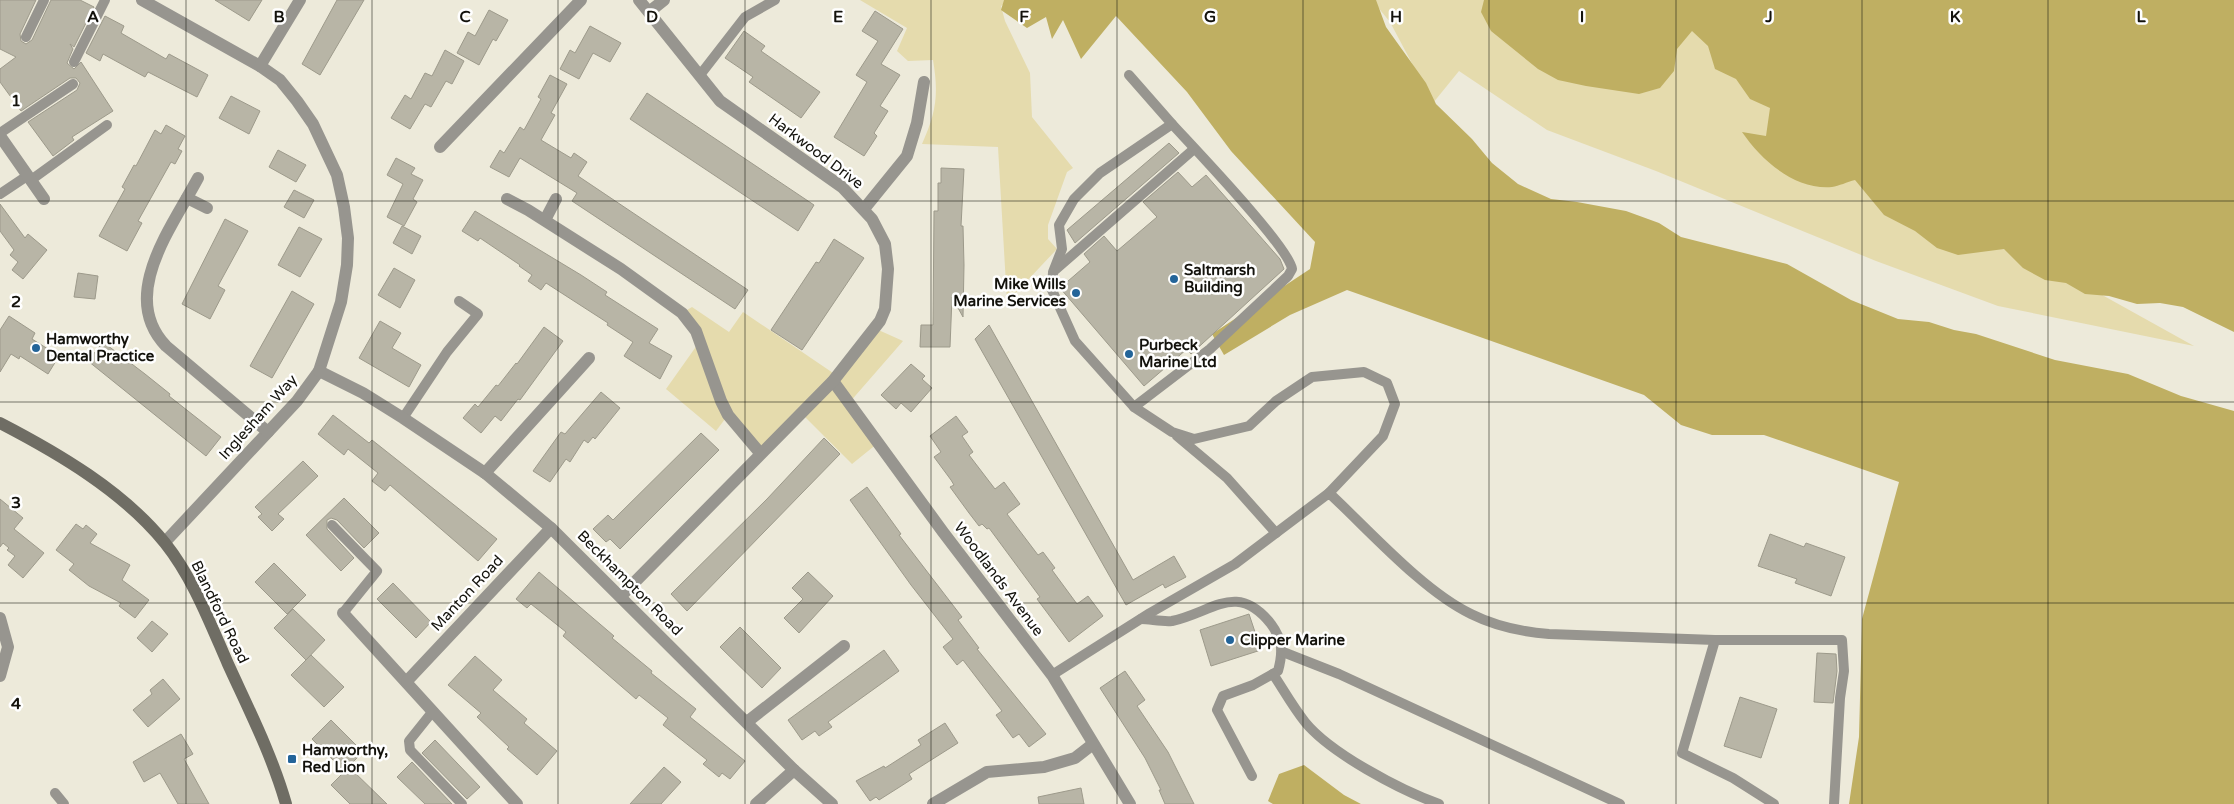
<svg xmlns="http://www.w3.org/2000/svg" width="2234" height="804" viewBox="0 0 2234 804" font-family="'Varela Round',sans-serif">
	<rect width="100%" height="100%" fill="#edeada"/>
	<g fill="#e5dbad">
		<path d="M860,0H1010L1001,6L1005,21L1030,73L1032,117L1073,168L1067,172L1048,225V239L1057,249L1007,302L998,147L922,144C936,113 939,95 933,60L908,61L897,51L907,28Z"/>
		<path d="M1372,0H1992L2086,286L2194,346L1998,306L1876,261L1656,171L1547,130L1459,71L1433,103L1390,22Z"/>
		<path d="M692,307L729,332L743,312L836,375L874,328L903,341L849,403L878,443L852,464L801,413L760,453L728,415L716,431L666,389L700,341L682,313Z"/>
	</g>
	<g fill="#bfaf62">
		<path d="M1004,0H1376L1386,27L1426,83L1436,104L1472,139L1492,163L1518,184L1551,199L1577,202L1626,211L1659,223L1681,237L1787,264L1851,300L1898,319L1929,322L1954,330L1976,334L2055,360L2128,374L2181,396L2234,411V804H1849L1859,737L1862,619L1899,482L1764,435H1712L1681,425L1644,395L1347,290L1290,315L1224,355L1212,334L1310,269L1315,242L1231,151L1187,92L1116,16L1081,59L1063,20L1052,39L1046,17L1027,28L1001,10Z"/>
		<path d="M1484,0H2234V332L2183,307L2160,303L2137,304L2109,296L2085,294L2066,283L2045,280L2023,268L2004,249L1958,255L1937,248L1915,231L1884,215L1855,180C1847,182 1839,186 1832,187C1795,190 1762,161 1742,132L1766,136L1770,108L1750,99L1736,79L1715,69L1708,46L1692,31L1677,49L1674,71L1660,88L1639,94L1586,86L1558,80L1538,69L1491,31L1481,12Z"/>
		<path d="M1304,765L1344,795L1361,804H1273L1268,801L1279,774Z"/>
	</g>
	<g fill="#b8b5a6" stroke="#9d9a8b">
		<path d="M0,0H36L20,34L21,41L26,44L32,40L51,0H80L94,7L74,47L70,44L73,49L67,63L74,69L81,62L113,111L72,137L74,140L53,156L28,122L77,90L80,83L76,78H70L21,111L0,82V69L16,57L0,49Z"/>
		<path d="M215,0H262L249,21Z"/>
		<path d="M337,0H364L320,75L302,64Z"/>
		<path d="M489,10L508,20L496,41L493,39L479,65L457,53L468,32L475,36Z"/>
		<path d="M875,11L903,29L881,64L900,75L880,106L888,111L874,133L877,136L864,156L834,137L867,82L856,75L878,41L862,31Z"/>
		<path d="M105,16L124,26L121,33L166,59L169,54L208,75L197,97L148,72L145,77L103,54L100,61L86,53Z"/>
		<path d="M590,26L621,43L610,62L593,53L579,79L560,69L570,50L575,53Z"/>
		<path d="M744,31L765,46L761,51L820,92L801,118L749,82L753,77L725,58Z"/>
		<path d="M445,50L464,61L452,84L446,81L431,107L425,104L410,129L391,118L405,95L411,99L425,73L432,76Z"/>
		<path d="M550,75L567,84L551,113L555,115L541,140L571,158L574,153L587,162L578,176L748,290L735,309L572,201L577,193L520,158L509,177L490,167L500,150L504,153L520,127L524,130L541,99L538,97Z"/>
		<path d="M647,93L814,205L798,231L630,119Z"/>
		<path d="M231,96L260,111L249,134L219,118Z"/>
		<path d="M166,125L185,136L178,149L182,151L175,164L171,162L138,221L142,223L127,251L99,236L125,189L122,187L134,165L136,166L155,130L161,134Z"/>
		<path d="M1169,143L1179,153L1075,243L1067,230Z"/>
		<path d="M278,150L306,165L296,182L269,167Z"/>
		<path d="M396,158L415,168L411,174L423,180L413,199L417,202L404,226L387,217L403,184L387,175Z"/>
		<path d="M941,168L964,169L961,226H963L964,265L963,317L952,297L950,347H920L921,325H933L934,211H938V183H941Z"/>
		<path d="M1178,172L1192,187L1206,175L1280,259L1284,269L1191,354L1187,349L1144,386L1060,288L1090,262L1084,254L1104,236L1117,251L1157,217L1143,202Z"/>
		<path d="M294,190L314,200L304,218L284,207Z"/>
		<path d="M0,204L25,238L28,234L47,250L23,279L12,270L18,262L10,255L14,250L0,231Z"/>
		<path d="M475,211L581,275L607,292L605,295L658,329L649,343L672,356L660,379L624,356L633,342L607,325L608,323L546,283L541,290L528,281L532,275L519,266L520,265L480,238L478,241L462,231Z"/>
		<path d="M225,219L248,231L218,286L225,290L210,319L182,304Z"/>
		<path d="M402,226L421,236L412,254L393,243Z"/>
		<path d="M299,227L322,239L300,277L278,265Z"/>
		<path d="M834,239L864,258L802,350L771,330L816,262L819,263Z"/>
		<path d="M394,268L415,280L400,308L378,295Z"/>
		<path d="M78,273L98,276L95,299L74,297Z"/>
		<path d="M292,291L314,304L272,378L250,366Z"/>
		<path d="M9,316L35,333L32,339L59,356L48,374L20,356L19,359L11,354L0,372V330Z"/>
		<path d="M380,321L401,333L392,348L421,365L409,387L359,358Z"/>
		<path d="M989,325L1133,580L1174,556L1186,577L1165,588L1163,584L1126,605L975,339Z"/>
		<path d="M544,327L563,341L520,400L518,399L501,421L495,416L481,433L463,418L475,404L478,407L496,385L498,386L516,363L517,364Z"/>
		<path d="M103,342L145,374L170,394L169,396L221,437L206,456L88,361Z"/>
		<path d="M911,364L925,376L922,379L932,388L911,412L901,403L896,409L881,395Z"/>
		<path d="M601,392L620,408L595,439L593,437L588,443L584,440L570,462L566,459L550,482L533,471L561,432L565,434Z"/>
		<path d="M333,415L369,443L372,440L497,539L478,561L390,485L385,491L372,481L378,473L348,449L344,455L318,434Z"/>
		<path d="M956,416L968,432L962,436L973,452L969,455L995,489L1004,482L1020,504L1007,514L1038,555L1043,552L1055,568L1052,570L1077,604L1088,596L1103,616L1069,642L1037,599L1040,597L989,528L987,529L982,524L979,526L969,513L950,487L954,485L951,480L934,457L941,452L930,436Z"/>
		<path d="M701,433L719,450L620,549L610,539L606,542L593,529L608,515L613,520Z"/>
		<path d="M824,438L840,454L687,611L671,594L767,499Z"/>
		<path d="M303,461L318,476L278,514L284,519L272,531L258,517L262,514L255,507Z"/>
		<path d="M867,487L901,534L899,535L962,617L958,620L979,648L977,649L1046,734L1029,747L1019,734L1013,738L996,715L1002,711L963,660L957,665L943,647L953,639L911,585L850,500Z"/>
		<path d="M344,498L379,533L364,548L337,520L331,518L327,520V529L354,558L341,571L306,535Z"/>
		<path d="M0,499L23,518L14,529L44,553L23,578L8,565L15,556L7,550L9,548L3,543L0,547Z"/>
		<path d="M76,524L83,529L86,525L97,534L90,543L130,565L122,580L149,600L135,618L119,606L121,603L89,586L69,570L74,564L56,550Z"/>
		<path d="M1770,534L1804,547L1806,543L1845,557L1831,596L1795,583L1797,579L1758,566Z"/>
		<path d="M274,563L306,595L287,614L255,582Z"/>
		<path d="M539,572L614,636L612,638L652,671L651,673L696,709L690,717L745,761L730,779L722,773L719,777L703,764L707,760L663,725L668,718L639,695L636,699L563,636L566,632L531,604L527,608L516,599Z"/>
		<path d="M808,572L833,596L799,633L784,618L803,599L792,588Z"/>
		<path d="M393,583L431,622L416,638L377,599Z"/>
		<path d="M293,609L325,640L306,660L274,628Z"/>
		<path d="M1249,614L1261,650L1211,666L1200,630Z"/>
		<path d="M152,621L168,634L152,652L137,638Z"/>
		<path d="M740,627L781,668L762,688L720,647Z"/>
		<path d="M884,650L899,671L828,722L832,727L819,736L815,731L802,740L788,720Z"/>
		<path d="M1817,653L1836,654L1837,671L1833,703L1814,702Z"/>
		<path d="M311,655L344,687L324,707L291,675Z"/>
		<path d="M475,656L502,680L493,690L527,719L524,723L557,751L537,775L507,749L509,747L477,717L481,713L448,685Z"/>
		<path d="M1125,671L1145,700L1137,706L1168,752L1194,804H1165L1159,790H1161L1145,758L1100,688Z"/>
		<path d="M163,679L180,699L148,727L133,710L152,694L150,690Z"/>
		<path d="M1740,697L1777,709L1761,758L1724,746Z"/>
		<path d="M331,720L363,752L344,771L312,739Z"/>
		<path d="M945,723L958,743L909,774L912,779L898,788L879,800L876,797L870,801L856,781L884,766L885,768L921,745L918,740Z"/>
		<path d="M181,734L193,754L184,759L209,804H178L160,773L144,782L133,762Z"/>
		<path d="M435,740L480,787L467,799L422,753Z"/>
		<path d="M412,762L452,804H425L397,777Z"/>
		<path d="M349,767L387,804H350L331,785Z"/>
		<path d="M664,767L681,782L661,804H630Z"/>
		<path d="M1081,788L1084,804H1039L1038,797Z"/>
	</g>
	<g fill="none" stroke-linecap="round" stroke-linejoin="round">
		<g stroke="#97958f" stroke-width="10">
			<path d="M26,37L44,0"/>
			<path d="M74,62L105,0"/>
			<path d="M700,75L745,17L775,0"/>
			<path d="M1129,75L1172,124L1100,173L1074,199L1059,225L1062,249L1053,272L1052,290L1075,341L1134,407L1172,432L1194,439L1249,426L1276,401L1312,377L1364,372L1387,383L1395,404L1383,436L1329,493"/>
			<path d="M0,133L73,84"/>
			<path d="M31,180L107,125"/>
			<path d="M0,194L27,176"/>
			<path d="M1055,270L1194,149"/>
			<path d="M1134,407L1210,349L1288,276L1292,269C1289,247 1193,147 1172,124"/>
			<path d="M403,418L447,352L478,314L459,301"/>
			<path d="M1177,436L1227,478L1276,533"/>
			<path d="M332,525L377,571L343,613"/>
			<path d="M1141,619C1150,619 1162,622 1172,621C1213,612 1237,581 1271,624C1283,640 1283,653 1278,671L1253,685L1223,696L1217,710L1252,776"/>
			<path d="M1715,640L1682,753L1733,778L1774,804"/>
			<path d="M1283,652L1339,674L1620,804"/>
			<path d="M1273,674C1283,689 1293,707 1305,722C1330,753 1400,790 1439,804"/>
			<path d="M1052,675L1150,613L1235,564L1329,493C1369,530 1423,591 1471,614C1495,626 1523,632 1549,634L1715,640H1842L1844,671L1840,698L1834,804"/>
			<path d="M433,711L409,741L410,750L462,804"/>
			<path d="M55,793L64,804"/>
		</g>
		<g stroke="#97958f" stroke-width="12">
			<path d="M142,0L260,66L280,80L297,101L313,124L337,175L344,207L348,238L347,265L341,302L319,371L297,401L165,542"/>
			<path d="M649,12L664,0"/>
			<path d="M260,66L300,0"/>
			<path d="M0,136L44,199"/>
			<path d="M440,147L581,0"/>
			<path d="M198,178C172,227 118,296 166,346L268,432"/>
			<path d="M187,198L207,208"/>
			<path d="M507,199L528,210L621,269L682,313L696,331L721,401L728,415L760,453"/>
			<path d="M864,209L907,156L917,123L924,82"/>
			<path d="M545,220L556,199"/>
			<path d="M319,371L363,393L403,418L485,473L551,528L794,770L832,804"/>
			<path d="M833,381L943,532L1052,675L1130,804"/>
			<path d="M485,473L589,358"/>
			<path d="M621,596L833,381L880,321L885,309L888,269L885,244L872,219L842,187L720,101L639,0"/>
			<path d="M343,613L517,804"/>
			<path d="M0,618L8,647L0,676"/>
			<path d="M407,681L551,528"/>
			<path d="M747,722L844,646"/>
			<path d="M756,804L794,770"/>
			<path d="M933,804L987,772L1044,767L1075,758L1093,744"/>
		</g>
		<path stroke="#6f6d64" stroke-width="12" d="M0,423C58,453 123,491 165,543C193,578 210,623 228,664C249,710 272,755 286,804"/>
	</g>
	<path fill="none" stroke="#13120c" stroke-width="1" stroke-opacity="0.55" d="M186,0V804M372,0V804M558,0V804M745,0V804M931,0V804M1117,0V804M1303,0V804M1489,0V804M1676,0V804M1862,0V804M2048,0V804M0,201H2234M0,402H2234M0,603H2234"/>
	<g fill="#236499" stroke="#fff" stroke-width="2">
		<circle cx="1174" cy="279" r="5"/>
		<circle cx="1076" cy="293" r="5"/>
		<circle cx="36" cy="348" r="5"/>
		<circle cx="1129" cy="354" r="5"/>
		<circle cx="1230" cy="640" r="5"/>
		<rect x="287" y="754" width="10" height="10" rx="2.5"/>
	</g>
	<g text-anchor="middle" stroke-width="5" stroke-linejoin="round" paint-order="stroke">
		<g font-size="15" fill="#13120c" stroke="#fff">
			<text transform="translate(816 151) rotate(37)" y="5">Harkwood Drive</text>
			<text transform="translate(258 417) rotate(-48)" y="5">Inglesham Way</text>
			<text transform="translate(999 579) rotate(53)" y="5">Woodlands Avenue</text>
			<text transform="translate(630 583) rotate(45)" y="5">Beckhampton Road</text>
			<text transform="translate(467 593) rotate(-47)" y="5">Manton Road</text>
			<text transform="translate(220 612) rotate(64)" y="5">Blandford Road</text>
		</g>
		<g font-size="15" font-weight="bold" fill="#13120c" stroke="#fff" text-anchor="start">
			<text x="1184" y="275">Saltmarsh<tspan x="1184" dy="17">Building</tspan></text>
			<text x="1066" y="289" text-anchor="end">Mike Wills<tspan x="1066" dy="17">Marine Services</tspan></text>
			<text x="46" y="344">Hamworthy<tspan x="46" dy="17">Dental Practice</tspan></text>
			<text x="1139" y="350">Purbeck<tspan x="1139" dy="17">Marine Ltd</tspan></text>
			<text x="1240" y="645">Clipper Marine</text>
			<text x="302" y="755">Hamworthy,<tspan x="302" dy="17">Red Lion</tspan></text>
		</g>
	</g>
	<g font-size="16" text-anchor="middle" font-weight="bold" fill="#13120c" stroke="#fff" stroke-width="5" stroke-linejoin="round" paint-order="stroke">
		<text x="93" y="22">A</text>
		<text x="279" y="22">B</text>
		<text x="465" y="22">C</text>
		<text x="652" y="22">D</text>
		<text x="838" y="22">E</text>
		<text x="1024" y="22">F</text>
		<text x="1210" y="22">G</text>
		<text x="1396" y="22">H</text>
		<text x="1582" y="22">I</text>
		<text x="1769" y="22">J</text>
		<text x="1955" y="22">K</text>
		<text x="2141" y="22">L</text>
		<text x="16" y="106">1</text>
		<text x="16" y="307">2</text>
		<text x="16" y="508">3</text>
		<text x="16" y="709">4</text>
	</g>
</svg>
